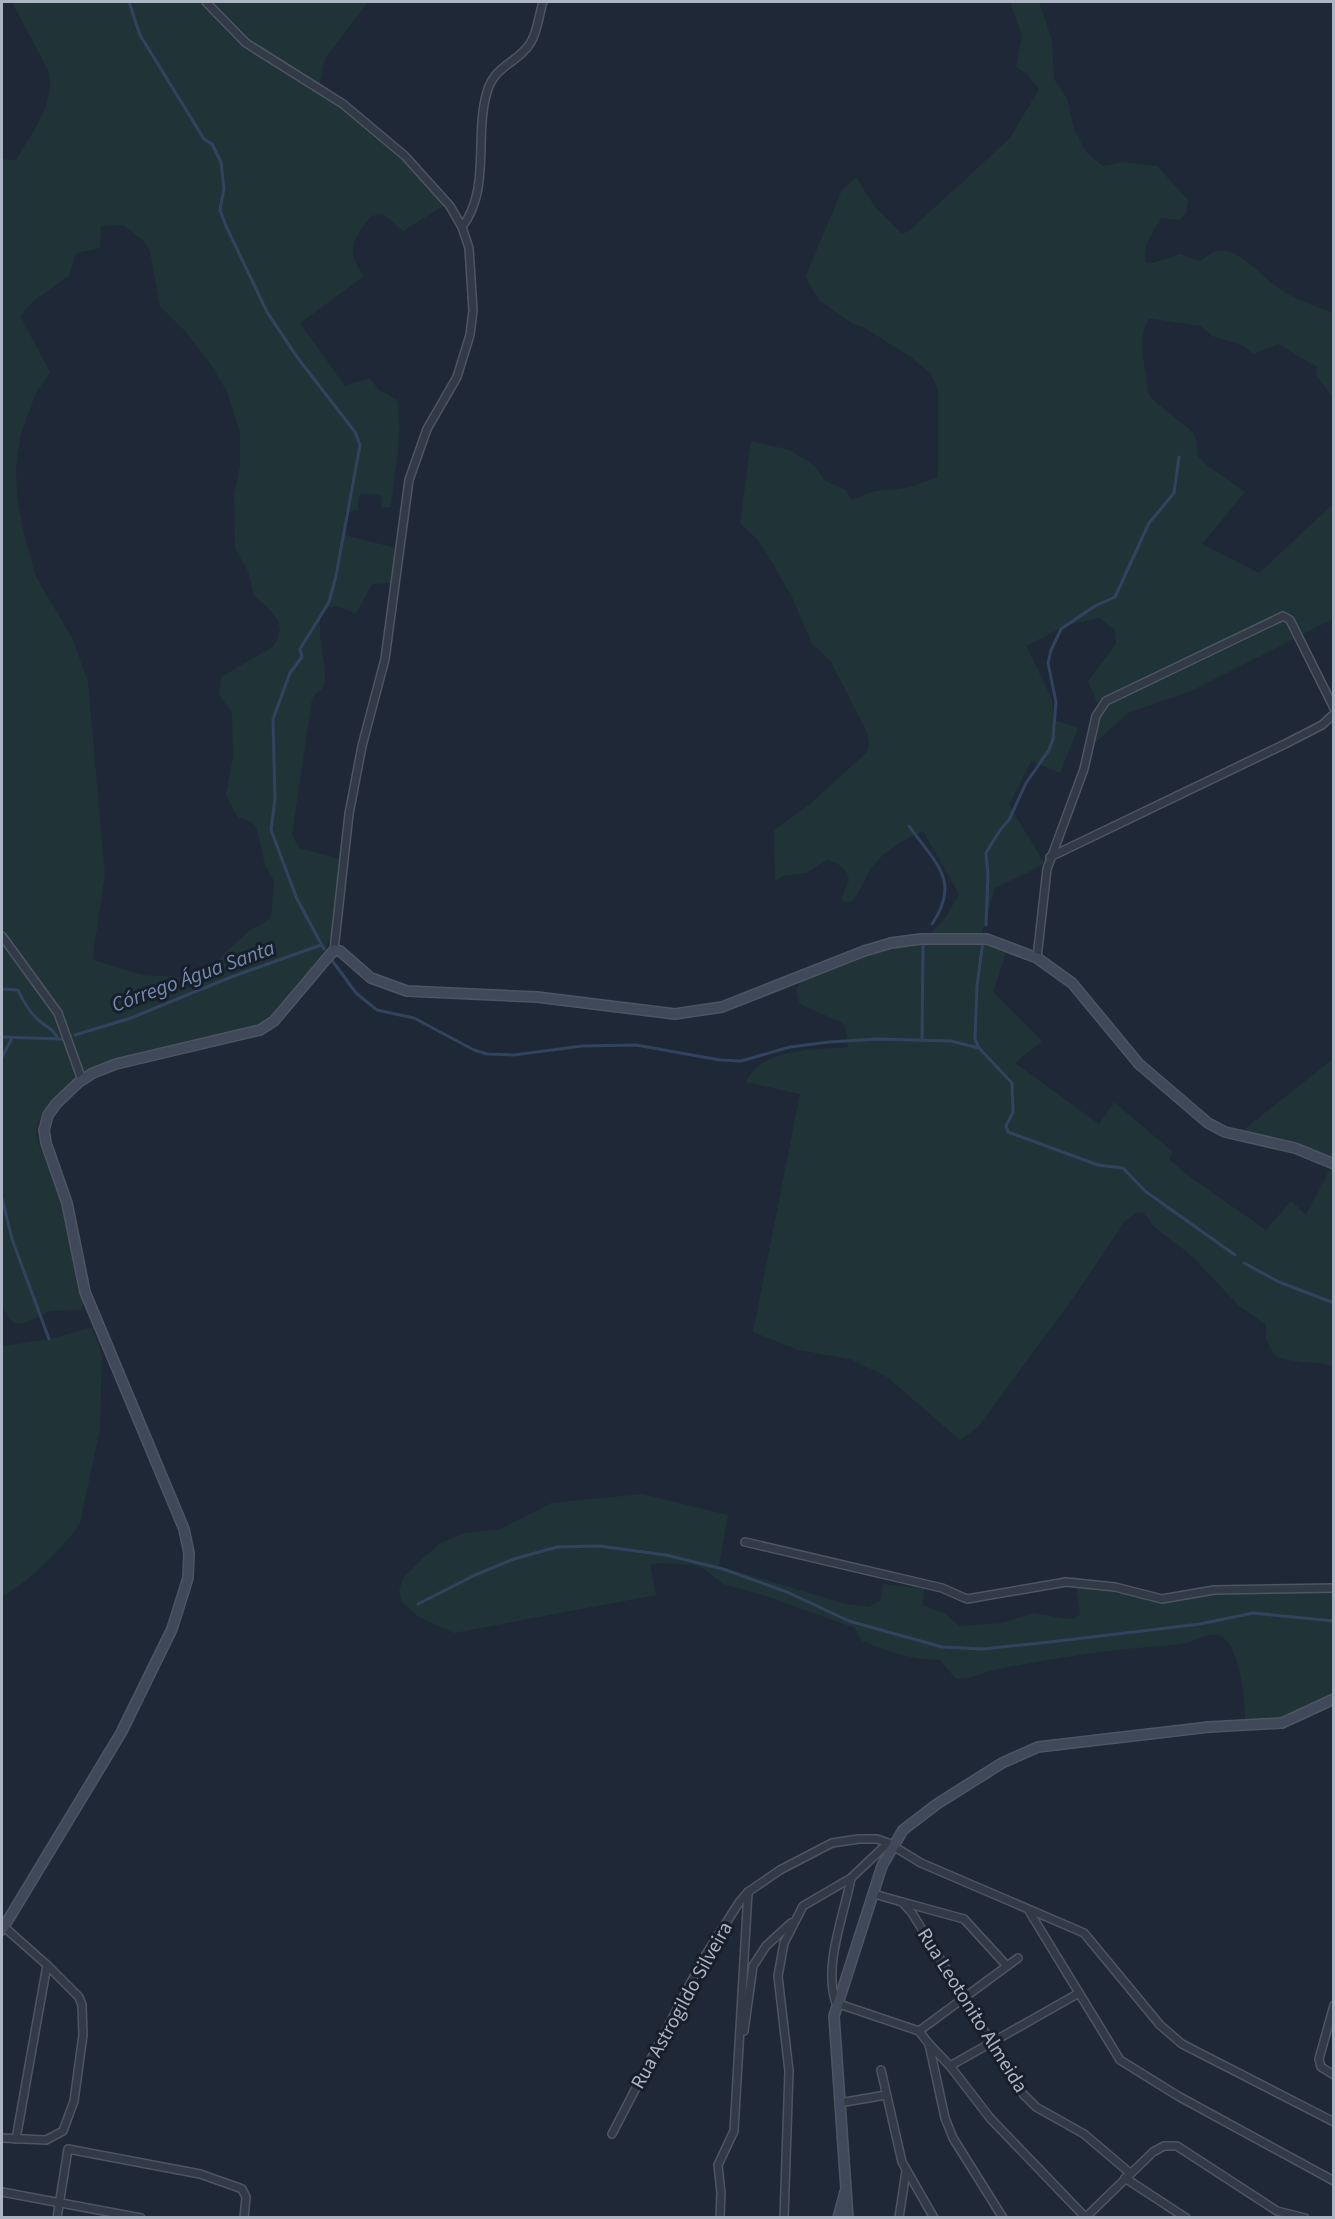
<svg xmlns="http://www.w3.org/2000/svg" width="1335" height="2219" viewBox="0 0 1335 2219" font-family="'Source Sans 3',sans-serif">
	<rect width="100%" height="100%" fill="#1f2836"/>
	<g fill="#203437" fill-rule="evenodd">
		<path d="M12,2H368L324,60L319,88L371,126L448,203L403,231L383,214L371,216C354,239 344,249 364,276L300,323L345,386L370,378L378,389L397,400C404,434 394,472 391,507L382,508L381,495L361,494L358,499V510L345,513V529L348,536L400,549L394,583L372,584L356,614C298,583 328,659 325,681C324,691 316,691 312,699L292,835L299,848L340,859L333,941H328L327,951L267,1021L255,1029L178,1044L93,1068L73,1079L47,1108L38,1121L36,1137L59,1193L84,1303L81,1310L51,1311L24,1323L16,1324L9,1319L2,1306V159L16,160C32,133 55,104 49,72ZM123,225L144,241L150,251L160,306L185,331L212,366L227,392L240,432V466L234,494L235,548L249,573L253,594L272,612L279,623L280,632L274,646L221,677L219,694L232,713L233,756L226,795L238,817L253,823L257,829L265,865L274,881L271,918L249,931L198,978L141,975L94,960L93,955L105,875L88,681L72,638L36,577L22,526L17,495L16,467L21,433L36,393L50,372L20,316L35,300L69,276L76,253L100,248L101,226Z"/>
		<path d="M1010,2H1039L1052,40L1054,79L1067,98L1074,129L1086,152L1103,166L1124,162L1157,166L1188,200L1186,213L1179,220L1161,218C1155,230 1140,249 1146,262L1153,263L1180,254L1200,261C1204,259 1207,256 1211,253C1234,241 1259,274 1274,285C1292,298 1314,306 1333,313V398L1316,375L1317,367L1278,344L1254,354L1242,345L1212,336L1201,326L1153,319H1149C1136,337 1146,370 1148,392L1153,400L1195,434L1198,456L1204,463L1245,492L1202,544L1259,573L1333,504V619L1191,691L1128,713L1093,745L1100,710L1088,681L1116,644L1115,630L1099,618L1067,625L1026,646L1052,699L1054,720L1078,728L1060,773L1031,761L1009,805L1045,864L995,888L982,933L930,934L946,917L959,894L923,831C905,839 884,851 872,867C865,878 861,890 853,901L844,902L841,899L849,880C846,868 839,863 827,860L806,873L784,876L775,881L774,830L810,804L867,752L869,743L867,732L831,662L812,644L792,597L767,554L758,540L740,523L751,441L789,450L815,466L824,480L846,490L851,500L875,491L907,488L938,477V388L931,374L912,358L863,327L853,324L820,301L805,277L842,190L856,177L875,207L902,234L909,231L1010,138L1039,89L1027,74L1016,67L1022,35Z"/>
		<path d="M931,942L991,944L1008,948L993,992L1042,1041L1015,1063L1099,1124L1114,1102L1172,1151L1170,1160L1186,1174L1266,1230L1291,1201L1306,1215L1331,1167L1333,1169V1366C1314,1360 1291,1365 1273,1354L1266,1338V1325L1238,1305L1192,1256L1153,1226L1144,1212L1136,1213L1124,1222L1076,1294L978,1427L960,1440L887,1377L850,1359L798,1350L753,1332L800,1094L746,1082C762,1047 816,1050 848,1047L845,1027L841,1022L801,1005L797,997V987L805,978L849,959L899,944Z"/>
		<path d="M1333,1059V1159L1295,1142L1242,1131Z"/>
		<path d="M92,1327L102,1355L100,1429L80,1523C72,1540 19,1591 2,1596V1346L50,1339Z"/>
		<path d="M642,1494L728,1515L719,1566L846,1604L869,1607L880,1601L883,1584L924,1589L923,1605L946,1614L959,1626L1002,1623L1033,1613L1062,1618L1073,1619L1080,1615L1075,1577L1168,1598L1220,1592L1333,1590V1694L1296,1717L1245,1722C1246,1702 1240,1647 1221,1636C1211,1631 1196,1641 1186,1643C1163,1647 1140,1647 1117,1650C1078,1655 1038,1661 999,1669C984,1671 971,1681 955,1678L940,1660C912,1660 888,1651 862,1641L855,1628L763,1595L723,1584L704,1569L694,1565L658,1563L650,1565L656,1595L454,1633L417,1616L402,1602L399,1591L404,1577L423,1558L441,1543L464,1533L500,1529L551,1503Z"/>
	</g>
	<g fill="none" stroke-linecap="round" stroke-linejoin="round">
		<g stroke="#31435e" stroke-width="3">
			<path d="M129,2L140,35L204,139L212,144L221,162L224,189L220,210L226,226L267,312L297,357L355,432L360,445L336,576L329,602L300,649L302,657L290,673L273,719L275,799L271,830L297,899L324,949"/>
			<path d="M909,826C934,862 962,880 932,924"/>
			<path d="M986,925L988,875L986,853L1000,830L1009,820L1026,783L1049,750L1053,739L1056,702L1048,663L1051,650L1061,629L1095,606L1115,597L1149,523L1174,493L1179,457"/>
			<path d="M331,959L356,993L377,1010L414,1018L474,1050L487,1054L514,1055L582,1046L636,1045L720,1060L741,1061L790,1047L829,1042L878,1039L951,1041L979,1048L1012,1083L1013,1112L1006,1126L1008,1132L1098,1165L1123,1168L1145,1191L1235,1255"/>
			<path d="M2,989L18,990C23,1001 28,1010 37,1019C45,1026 54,1029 58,1039"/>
			<path d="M75,1035L131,1018L231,977L321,945"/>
			<path d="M2,1037L62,1039"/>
			<path d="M922,1041L923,946"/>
			<path d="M978,1046L975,1039L977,986L983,941"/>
			<path d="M2,1057L12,1038"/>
			<path d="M2,1198L12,1239L49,1339"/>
			<path d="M1244,1263L1279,1282L1334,1303"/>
			<path d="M418,1604L475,1575L514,1559L557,1547L599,1546L666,1555L723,1569L787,1592L849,1621L942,1647L983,1649L1050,1642L1200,1624L1253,1613L1334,1621"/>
		</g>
		<defs>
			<g id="street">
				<path d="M206,2L246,43L343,104L405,156L450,206L462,227L469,248L473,310L470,335L457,377L427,429L409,480L385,659L362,746L349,814L334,950"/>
				<path d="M462,227C491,189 474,136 487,92C495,64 519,63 531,42C538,30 539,14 543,2"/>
				<path d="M1050,857L1285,744L1322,725L1334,714"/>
				<path d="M2,936L58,1013L82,1080"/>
				<path d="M1037,958L1047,869L1084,769L1096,716L1106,701L1283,616L1290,620L1334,708"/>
				<path d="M745,1542L942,1588L967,1599L1066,1582L1115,1587L1162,1599L1214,1590L1334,1588"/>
				<path d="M851,1878C844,1916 823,1965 836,2003L919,2031L929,2044L945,2118L953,2138L1003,2218"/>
				<path d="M874,1894L902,1902L912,1913L1023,2094L1036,2107L1084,2134L1130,2173"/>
				<path d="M902,1902L964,1919L1007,1966"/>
				<path d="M1029,1911L1120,2060L1178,2096L1334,2181"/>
				<path d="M2,1925L47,1965L79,1997L82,2005L83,2035L74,2101L63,2131L46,2140L2,2138"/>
				<path d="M1334,2005L1319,2059L1321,2067L1334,2075"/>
				<path d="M744,2031L753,1966L766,1946L791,1923"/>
				<path d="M919,2031L1018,1958"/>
				<path d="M929,2044L950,2066L990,2118L1086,2218"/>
				<path d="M950,2066L1079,1993"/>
				<path d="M881,2070L902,2162L934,2218"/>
				<path d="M839,2103L886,2095"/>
				<path d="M612,2134L703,1959L740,1901L748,1892L780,1870L832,1843L859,1839H877L888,1843L921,1863L1084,1933L1160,2025L1182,2044L1334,2122"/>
				<path d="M16,2139L47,1965"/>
				<path d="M1125,2178L1186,2218"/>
				<path d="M2,2192L141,2218"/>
				<path d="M57,2218L68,2149L200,2174L237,2187L242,2189L246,2197L244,2218"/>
				<path d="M720,2218L721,2193L718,2165L734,2131L748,1892"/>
				<path d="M784,2218L789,2071L778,1976L784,1943L803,1906L851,1878L888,1843"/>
				<path d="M899,2218L906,2171"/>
				<path d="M1085,2218L1153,2152L1164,2146H1177L1277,2211L1305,2218"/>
			</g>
			<g id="secondary">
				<path d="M2,1930L121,1733L172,1629L188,1578L189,1553L184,1529L85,1292L67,1203L46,1143L44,1130L48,1115L56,1104L79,1082L93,1073L116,1064L260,1030L274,1021L334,950L340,951L371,978L407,991L537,997L675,1014L722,1007L864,951L891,943L921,939H987L1037,958L1072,983L1139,1064L1208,1123L1225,1132L1295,1148L1334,1164"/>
				<path d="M838,2218L845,2192"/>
				<path d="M848,2218L834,2016L882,1866L903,1830L937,1804L1002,1763L1038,1747L1209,1727L1282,1723L1334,1699"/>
			</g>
		</defs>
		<use href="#street" stroke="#4d5562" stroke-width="10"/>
		<use href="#secondary" stroke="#4d5562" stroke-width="12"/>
		<use href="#street" stroke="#323a47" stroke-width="7"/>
		<use href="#secondary" stroke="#40495a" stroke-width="9"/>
	</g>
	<g text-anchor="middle" stroke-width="6" stroke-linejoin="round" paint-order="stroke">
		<g font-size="20" fill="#acb5c4" stroke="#181f2b">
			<text transform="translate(681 2005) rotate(-61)" y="7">Rua Astrogildo Silveira</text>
			<text transform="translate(973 2010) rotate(58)" y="7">Rua Leotonito Almeida</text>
		</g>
		<g font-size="21" font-style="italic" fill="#738bae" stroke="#181f2b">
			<text transform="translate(193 976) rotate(-20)" y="7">Córrego Água Santa</text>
		</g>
	</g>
	<rect width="1335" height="2219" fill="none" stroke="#acb5c4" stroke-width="6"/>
</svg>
